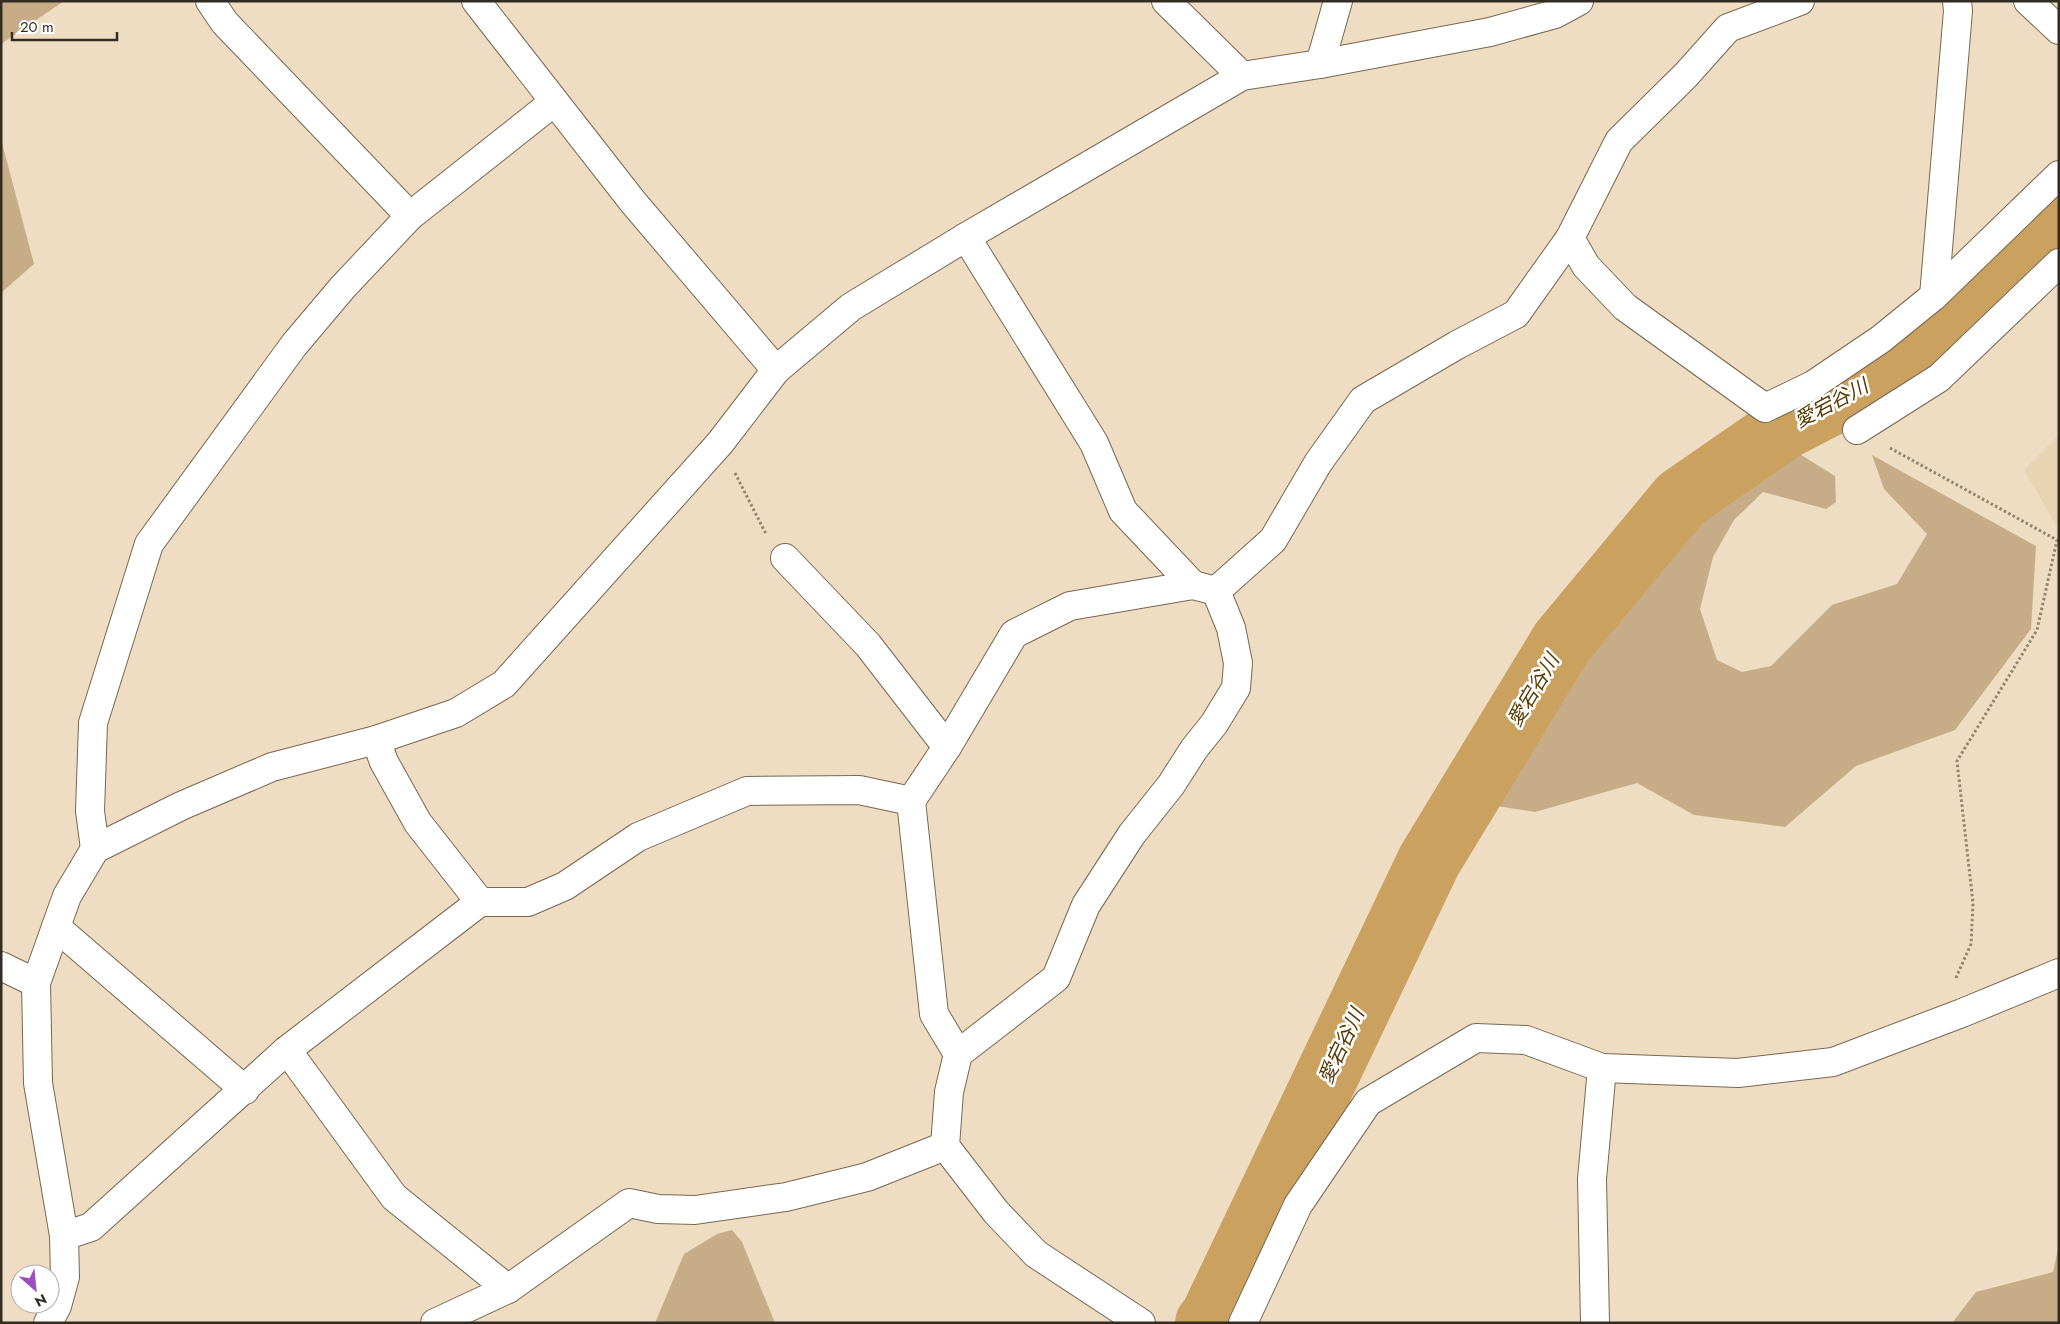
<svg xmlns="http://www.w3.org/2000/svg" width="2060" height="1324" viewBox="0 0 2060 1324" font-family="Jost,'Noto Sans JP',sans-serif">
	<rect width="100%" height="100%" fill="#efddc3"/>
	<path fill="#ead3b2" d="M2059,435V530L2024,470Z"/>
	<g fill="#c6ad88">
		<path d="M1,1H64L1,44Z"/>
		<path d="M1,139L34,264L1,293Z"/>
		<path d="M1785,445L1835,476L1836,502L1826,509L1763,492L1734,520L1713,557L1700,609L1717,660L1742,672L1771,666L1832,605L1897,584L1927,534L1884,489L1872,455L2036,546L2031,629L1955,730L1856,766L1785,827L1694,815L1637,783L1535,812L1496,806L1634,574L1731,483Z"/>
		<path d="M732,1230L742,1242L775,1323H655L684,1254L717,1234Z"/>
		<path d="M2059,1245V1323H1952L1976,1292L2053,1272Z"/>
	</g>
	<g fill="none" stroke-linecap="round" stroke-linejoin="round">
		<path stroke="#cba15f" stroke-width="64" d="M1207,1323L1212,1317L1429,861L1562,642L1681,499L1785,427L1876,380L1924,348L2059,221"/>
		<defs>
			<g id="minor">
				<path d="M210,1L225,23L410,216"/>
				<path d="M476,1L633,202L776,370"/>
				<path d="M1166,1L1242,76"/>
				<path d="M2028,1L2059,30"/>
				<path d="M1320,64L1338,1"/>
				<path d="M966,237L1094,443L1123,511L1193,585"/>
				<path d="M1570,238L1586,266L1625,307L1765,408L1813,385L1881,339L1934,296L1958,11L1957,1"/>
				<path d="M1934,296L2059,175"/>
				<path d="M1857,430L1939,378L2059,263"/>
				<path d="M785,558L868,645L947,747"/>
				<path d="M1216,591L1273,540L1318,463L1363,400L1457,345L1516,314L1570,238L1619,141L1686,75L1728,28L1800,1"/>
				<path d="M376,740L384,762L418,823L480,902"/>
				<path d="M911,801L934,1014L958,1054"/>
				<path d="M95,849L90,811L93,723L149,544L294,345L343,287L410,216L554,102"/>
				<path d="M56,927L245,1090"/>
				<path d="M1,966L36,983"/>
				<path d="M287,1050L394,1197L508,1289"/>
				<path d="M64,1236L91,1227L287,1050L480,902H528L565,886L638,837L747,791L859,790L911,801L947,747L1014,634L1070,606L1193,585L1216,591"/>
				<path d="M48,1323L57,1306L65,1277L64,1236L38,1083L36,983L67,896L95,849L181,806L272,767L376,740L456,713L504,684L720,443L776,370L851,307L966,237L1242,76L1320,64L1490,32L1555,14L1579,1"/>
				<path d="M435,1323L508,1289L629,1203L658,1209L695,1210L786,1197L867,1177L945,1146"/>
				<path d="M1141,1323L1036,1254L996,1212L945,1146L949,1092L958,1054L1056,978L1086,905L1132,834L1171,785L1194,749L1214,724L1236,688L1238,663L1231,628L1216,591"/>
				<path d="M1243,1323L1298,1205L1368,1102L1476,1038L1526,1040L1602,1068L1738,1073L1833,1062L1962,1013L2059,973"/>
				<path d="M1595,1323L1592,1179L1602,1068"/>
			</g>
		</defs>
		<use href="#minor" stroke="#786850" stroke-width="30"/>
		<g stroke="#908472" stroke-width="3" stroke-dasharray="2.5 2.5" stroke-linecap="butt">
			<path d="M1890,448L2057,540L2037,630L1957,761L1973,903L1971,944L1955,980"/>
			<path d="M735,473L766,534"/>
		</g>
		<use href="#minor" stroke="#fff" stroke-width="28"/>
	</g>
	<g text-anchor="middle" stroke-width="5" stroke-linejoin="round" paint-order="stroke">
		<g font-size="20" font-style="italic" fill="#553900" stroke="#fff">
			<text transform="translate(1831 403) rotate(-28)" y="7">愛宕谷川</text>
			<text transform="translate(1533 690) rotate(-59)" y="7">愛宕谷川</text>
			<text transform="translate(1341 1046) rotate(-65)" y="7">愛宕谷川</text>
		</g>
	</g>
	<rect width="2060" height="1324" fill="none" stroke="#332c22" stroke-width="5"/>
	<g transform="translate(35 1289) rotate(153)"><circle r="24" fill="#ffffff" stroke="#adaba7"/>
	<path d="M0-4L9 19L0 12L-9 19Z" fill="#9d4fc1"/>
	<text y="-8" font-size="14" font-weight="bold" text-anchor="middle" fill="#332c22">N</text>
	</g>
	<path d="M12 32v8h105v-8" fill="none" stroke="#332c22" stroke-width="2.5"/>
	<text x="20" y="32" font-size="15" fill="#332c22" stroke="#ffffff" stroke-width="4" paint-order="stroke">20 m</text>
</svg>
